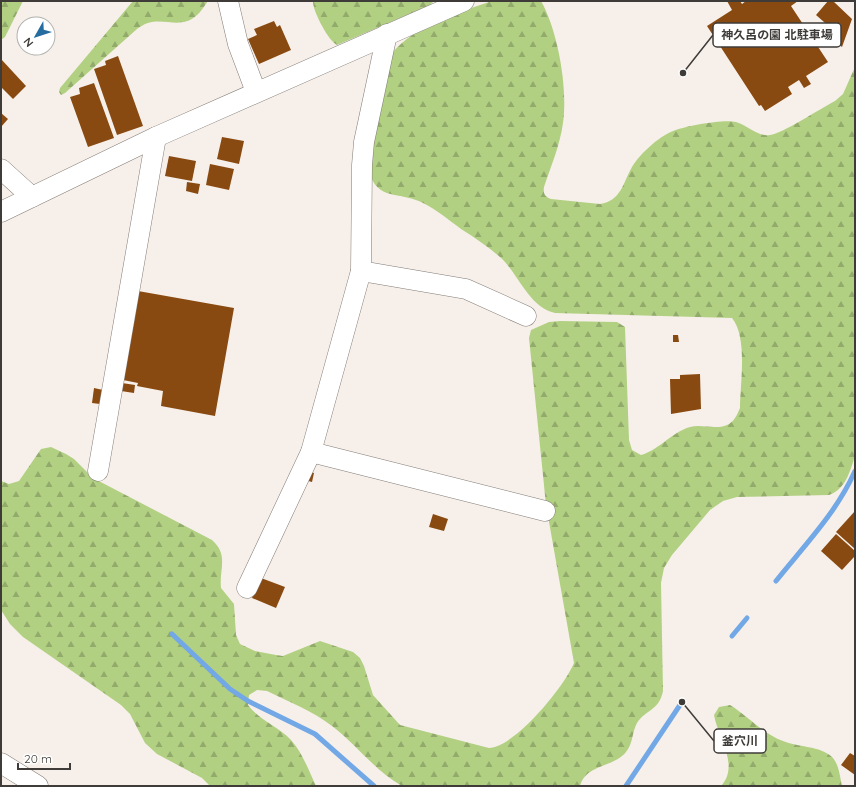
<svg xmlns="http://www.w3.org/2000/svg" width="856" height="787" viewBox="0 0 856 787" font-family="Quicksand,'Noto Sans JP',sans-serif">
	<defs>
		<pattern id="forest-firs" width="22" height="20" patternUnits="userSpaceOnUse"><rect width="22" height="20" fill="#b2d082"/><path d="M5 1l3.5 6h-7zM16 11l3.5 6h-7z" fill="#92aa6b"/></pattern>
	</defs>
	<rect width="100%" height="100%" fill="#f7f0ea"/>
	<g fill="url(#forest-firs)">
		<path d="M1,1H23L5,37L1,40Z"/>
		<path d="M133,1H208C204,6 201,12 196,16C181,29 165,18 148,23C144,24 140,27 137,29L65,93L61,95L59,92L60,88Z"/>
		<path d="M313,1H434L430,5L337,45C329,42 312,10 313,1Z"/>
		<path d="M492,1H541C558,31 568,88 563,123C560,145 551,166 544,187C543,194 545,197 551,199L600,204C621,201 623,183 632,167C640,154 658,137 673,131C686,126 723,119 736,122C747,125 758,137 770,135C782,134 821,108 835,101L843,94L855,67V456C850,471 846,489 829,495L737,497L723,501L710,510L672,555L664,568L661,583L663,691C659,711 646,709 637,723C632,732 633,744 626,752C613,768 586,764 580,786H402C375,771 356,744 332,726C313,711 289,702 267,691L257,690L249,695L248,705C259,720 278,726 291,740C302,752 309,771 316,786H210L202,778L157,754L145,743L130,714L121,705L23,637L10,624L1,610V481L9,484L19,481L41,449L51,447L66,454L74,459L93,478L212,540C229,555 219,569 221,588L234,604L236,635L240,644L255,651L276,655L283,656L320,641L353,652L360,658L364,666L373,695L400,725L489,748C515,747 564,687 574,663L546,505L529,338L531,330L549,322L560,321L617,322L625,327L629,440L632,450L641,455C659,450 672,432 690,427C702,424 715,430 727,425C734,422 737,415 740,408C740,383 748,338 732,318L555,313C529,307 519,275 501,258C489,247 475,238 461,229C449,220 437,210 423,203C398,190 375,203 368,166L392,53C416,25 457,13 492,1Z"/>
		<path d="M730,705C748,716 762,733 783,741C797,747 821,746 832,757C839,764 840,777 842,786H721C740,765 718,738 714,715L719,707Z"/>
	</g>
	<g fill="none" stroke-linecap="round" stroke-linejoin="round">
		<g stroke="#73a8e6" stroke-width="5">
			<path d="M776,581C804,546 837,512 855,471"/>
			<path d="M172,634L230,689L248,701L315,734L374,786"/>
			<path d="M732,636L747,618"/>
			<path d="M626,786L682,702"/>
		</g>
	</g>
	<g fill="#894a11">
		<path d="M727,1H740L742,4L746,1H798L791,6L828,62L806,76L811,84L804,88L799,80L788,87L792,94L765,111L761,105L759,106L707,26L732,10Z"/>
		<path d="M828,1H833L852,19L842,47L827,34L832,29L816,15Z"/>
		<path d="M274,21L277,27L280,25L291,50L259,64L248,39L257,35L254,29Z"/>
		<path d="M118,56L143,126L117,135L94,69L106,65L105,61Z"/>
		<path d="M1,59L26,86L13,99L1,87Z"/>
		<path d="M94,83L114,138L88,147L70,97L80,94L79,88Z"/>
		<path d="M1,113L8,119L1,127Z"/>
		<path d="M222,137L244,141L239,164L217,159Z"/>
		<path d="M169,156L196,161L192,181L165,176Z"/>
		<path d="M210,164L234,169L229,190L206,185Z"/>
		<path d="M187,182L200,184L198,194L186,191Z"/>
		<path d="M138,291L234,308L215,416L161,406L163,391L137,386L138,383L123,380Z"/>
		<path d="M673,335H678L679,342H673Z"/>
		<path d="M700,374L701,409L671,414L670,379H680V375Z"/>
		<path d="M122,383L135,385L134,393L121,391Z"/>
		<path d="M94,388L103,390L100,404L92,403Z"/>
		<path d="M308,471L314,473L312,482L305,480Z"/>
		<path d="M855,511V549L836,532Z"/>
		<path d="M433,514L448,519L444,531L429,527Z"/>
		<path d="M836,534L855,551V556L842,570L821,551Z"/>
		<path d="M261,578L285,587L276,608L252,598Z"/>
		<path d="M850,753L855,756V775L841,765Z"/>
	</g>
	<g fill="none" stroke-linecap="round" stroke-linejoin="round">
		<defs>
			<g id="minor">
				<path d="M228,1L238,44L256,92"/>
				<path d="M1,169L32,197"/>
				<path d="M1,212L156,137L464,1"/>
				<path d="M361,271L466,289L526,316"/>
				<path d="M311,452L545,511"/>
				<path d="M98,471L156,137"/>
				<path d="M247,588L311,452L361,271L362,165L364,142L387,34"/>
				<path d="M1,763L38,786"/>
			</g>
		</defs>
		<use href="#minor" stroke="#837c77" stroke-width="21"/>
		<use href="#minor" stroke="#fff" stroke-width="20"/>
	</g>
	<path fill="none" stroke="#3e3b39" stroke-width="1.5" d="M683 73L713 35M682 702L714 741"/>
	<g fill="#3e3b39" stroke="#fefffe" stroke-width="1.5">
		<circle cx="683" cy="73" r="4"/>
		<circle cx="682" cy="702" r="4"/>
	</g>
	<g fill="#fefffe" stroke="#3e3b39" stroke-width="1.5">
		<rect x="713" y="23" width="128" height="24" rx="4"/>
		<rect x="714" y="729" width="52" height="24" rx="4"/>
	</g>
	<g font-size="12" text-anchor="middle" font-weight="bold" fill="#3e3b39">
		<text x="777" y="39">神久呂の園 北駐車場</text>
		<text x="740" y="745">釜穴川</text>
	</g>
	<rect width="856" height="787" fill="none" stroke="#3e3b39" stroke-width="4"/>
	<g transform="translate(36 36) rotate(231)"><circle r="19" fill="#fefffe" stroke="#b1b1af"/>
	<path d="M0-3L7 15L0 10L-7 15Z" fill="#256ca0"/>
	<text y="-6" font-size="11" font-weight="bold" text-anchor="middle" fill="#3e3b39">N</text>
	</g>
	<path d="M18 763v6h52v-6" fill="none" stroke="#3e3b39" stroke-width="2"/>
	<text x="24" y="763" font-size="12" fill="#3e3b39" stroke="#fefffe" stroke-width="3" paint-order="stroke">20 m</text>
</svg>
